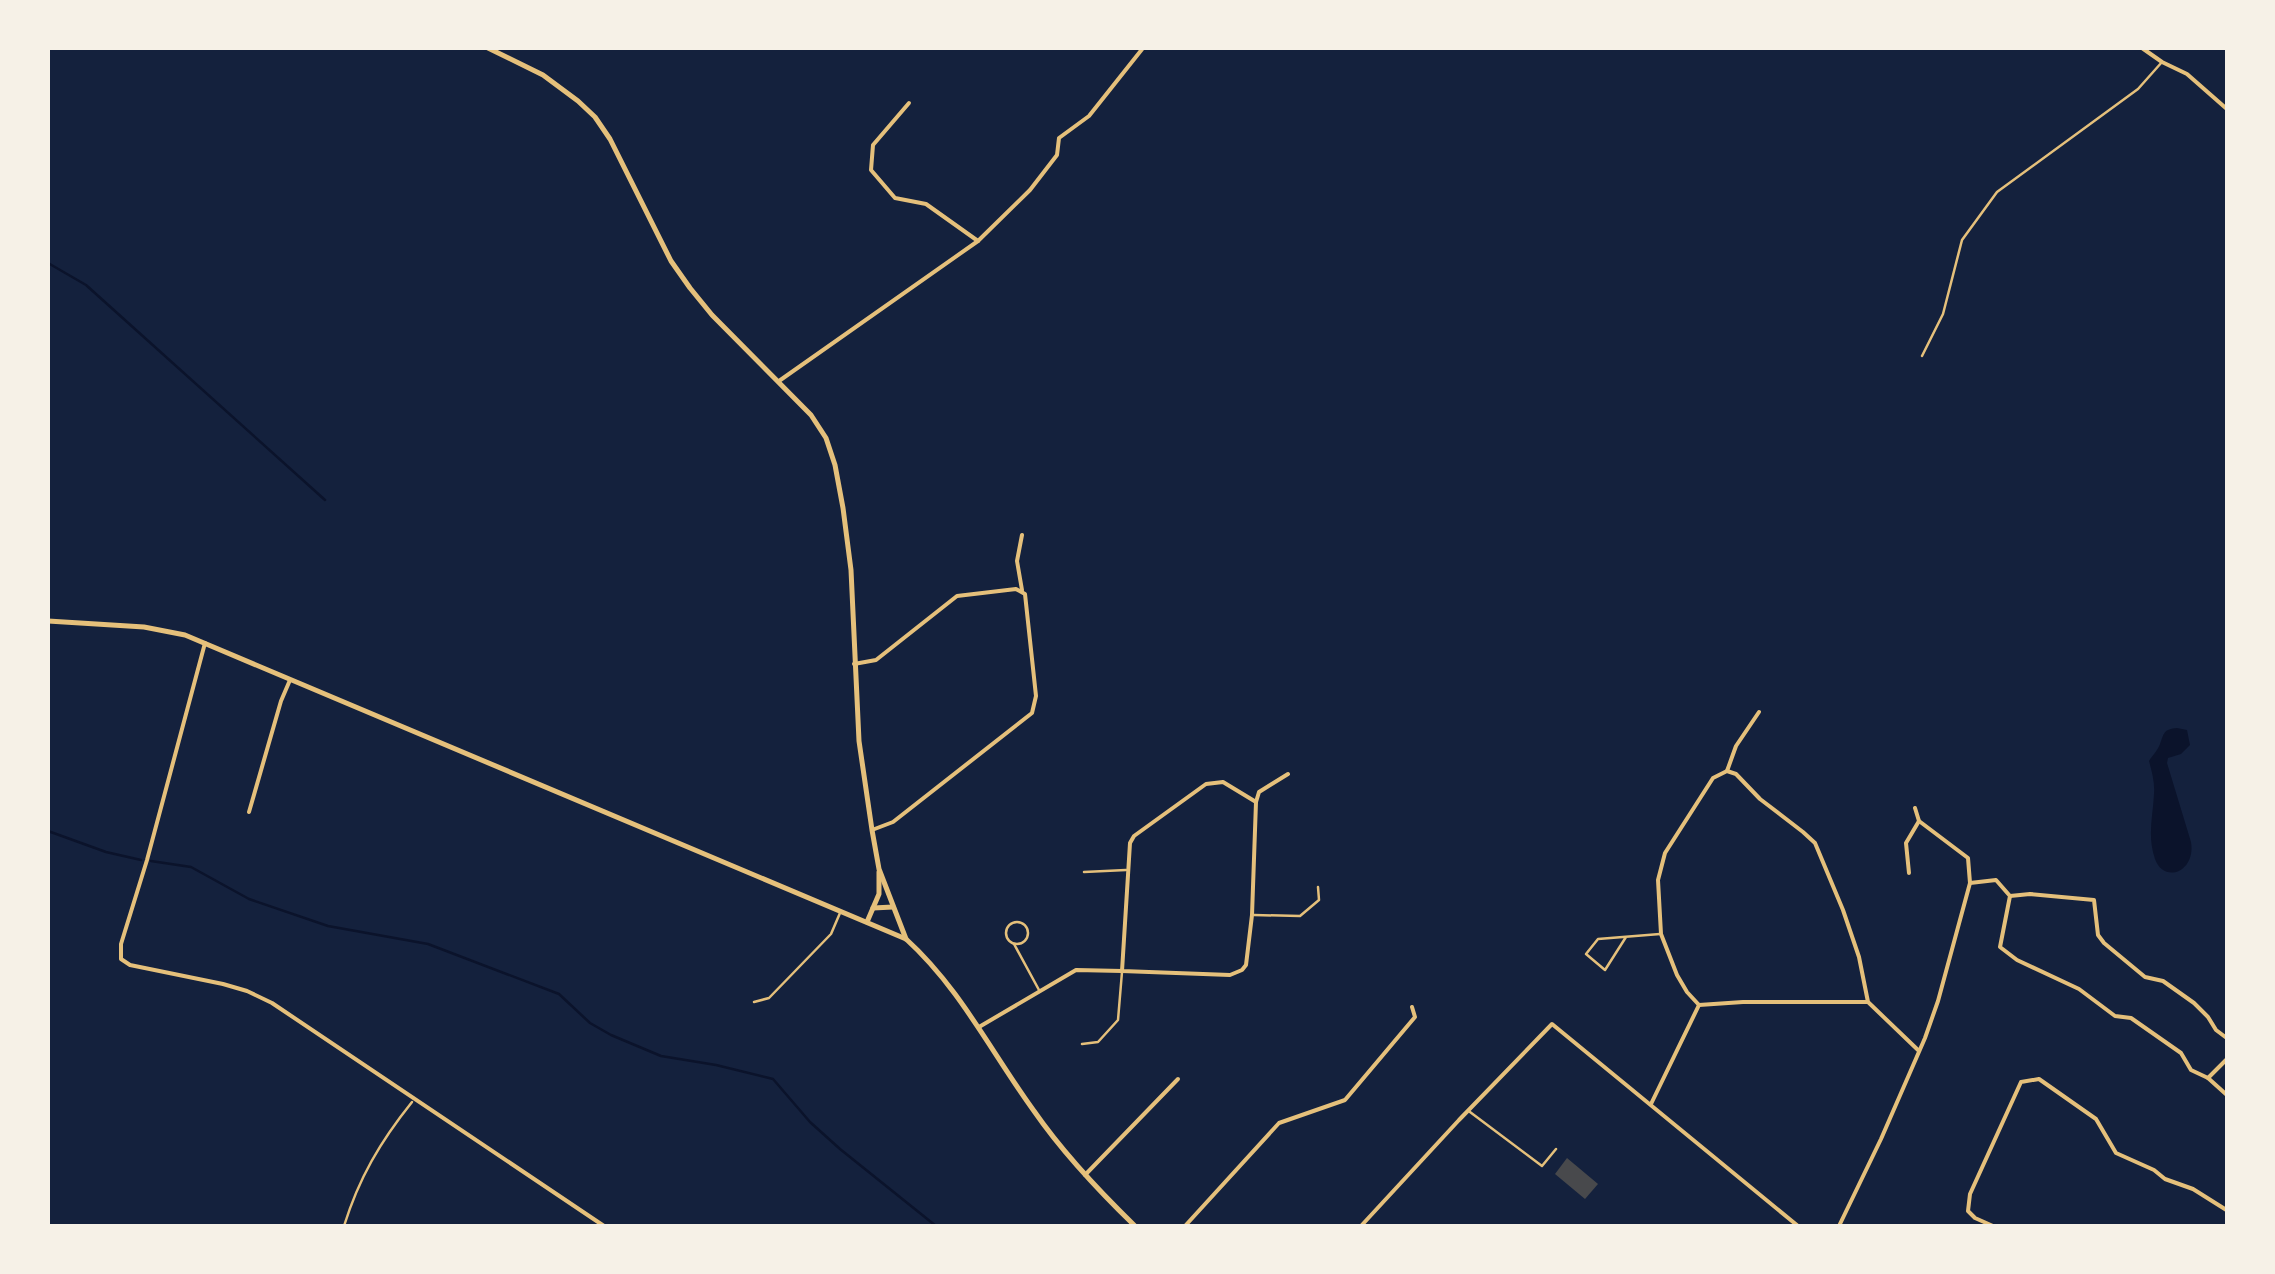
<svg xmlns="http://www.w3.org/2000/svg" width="2275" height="1274" viewBox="0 0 2275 1274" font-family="'PT Sans Narrow',sans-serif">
	<rect width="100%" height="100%" fill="#14213d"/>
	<path fill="#0b132b" d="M2177,728L2187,730L2190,745L2181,754L2168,758L2167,763L2191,842C2196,872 2164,884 2155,859C2147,836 2153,816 2154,794C2155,783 2152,772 2149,761C2152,756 2158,750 2160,744C2164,733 2164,729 2177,728Z"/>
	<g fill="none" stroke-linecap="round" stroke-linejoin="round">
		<g stroke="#0b132b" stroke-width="2.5">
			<path d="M48,263L86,285L325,500"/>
			<path d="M48,831L106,852L141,860"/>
			<path d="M151,861L191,867L249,899L328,926L428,944L559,994L590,1023L611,1035L661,1056L716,1065L773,1079L810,1122L840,1149L936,1226"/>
		</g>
	</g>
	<path fill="#48494c" d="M1567,1158L1598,1184L1585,1199L1555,1174Z"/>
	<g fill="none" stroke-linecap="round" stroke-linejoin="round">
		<path stroke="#e5c07b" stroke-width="2.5" d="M344,1226C359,1178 380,1142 412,1102"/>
		<g stroke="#e5c07b" stroke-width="2.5">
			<path d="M1922,356L1943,314L1962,240L1997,192L2138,89L2162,62"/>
			<path d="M1084,872L1126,870"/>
			<path d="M1254,915L1300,916L1319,900L1318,887"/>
			<circle cx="1017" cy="933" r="11"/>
			<path d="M1626,937L1605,970L1586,954L1598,939L1660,934"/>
			<path d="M1014,944L1039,990"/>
			<path d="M754,1002L769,998L831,934L840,913"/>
			<path d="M1082,1044L1098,1042L1118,1020L1122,972"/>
			<path d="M1470,1112L1542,1166L1556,1149"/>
		</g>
		<g stroke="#e5c07b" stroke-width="4">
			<path d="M2142,48L2162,62L2187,74L2228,110"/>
			<path d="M909,103L873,145L871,170L895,198L926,204L978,241"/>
			<path d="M779,381L978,241L1030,190L1057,155L1059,138L1089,116L1143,48"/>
			<path d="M1022,590L1017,561L1022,535"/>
			<path d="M205,643L147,860L121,944V959L130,965L223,984L247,991L272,1003L604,1226"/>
			<path d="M854,664L876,660L957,596L1016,589L1025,594L1036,696L1032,713L893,822L872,830"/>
			<path d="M1727,771L1736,746L1759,712"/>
			<path d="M1256,802L1259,792L1288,774"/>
			<path d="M249,812L281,701L290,680"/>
			<path d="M1909,873L1906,843L1919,821"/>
			<path d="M1970,883L1996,880L2010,896L2000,947L2017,960L2079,989L2115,1016L2131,1018L2181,1053L2191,1070L2208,1078L2228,1096"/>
			<path d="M2010,896L2030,894L2094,900L2098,935L2104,943L2145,977L2163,981L2194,1003L2208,1017L2216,1030L2228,1039"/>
			<path d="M1868,1002H1743L1699,1005L1687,992L1677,975L1661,934L1658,880L1665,853L1713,778L1727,771L1736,774L1760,799L1803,832L1815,843L1843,910L1859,957L1868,1002L1918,1050"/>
			<path d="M979,1027L1076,970L1122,971L1130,843L1134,836L1206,784L1223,782L1256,802L1252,915L1246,965L1242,970L1230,975L1122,971"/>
			<path d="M2208,1078L2228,1058"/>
			<path d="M1651,1104L1699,1005"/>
			<path d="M1085,1175L1178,1079"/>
			<path d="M1185,1226L1279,1123L1345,1100L1415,1017L1412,1007"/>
			<path d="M1361,1226L1459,1120L1552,1024L1798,1226"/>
			<path d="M1839,1226L1881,1139L1925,1038L1938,1001L1970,883L1968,858L1919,821L1915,808"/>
			<path d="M1993,1226L1975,1218L1968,1211L1970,1194L2021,1082L2039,1079L2096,1119L2116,1153L2154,1170L2165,1179L2193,1189L2228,1211"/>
		</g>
		<g stroke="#e5c07b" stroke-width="5">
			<path d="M488,48L543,75L578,101L595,117L610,139L671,261L690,288L712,315L811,415L826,438L835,465L843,508L851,570L859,741L872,830L879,869L906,939"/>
			<path d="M48,621L144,627L185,635L906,939C960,988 991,1052 1034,1111C1063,1153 1098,1190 1135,1226"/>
			<path d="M873,908L893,907"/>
			<path d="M867,922L879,894V872"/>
		</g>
	</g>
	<rect width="2275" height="1274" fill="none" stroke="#f6f1e7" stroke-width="100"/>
</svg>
